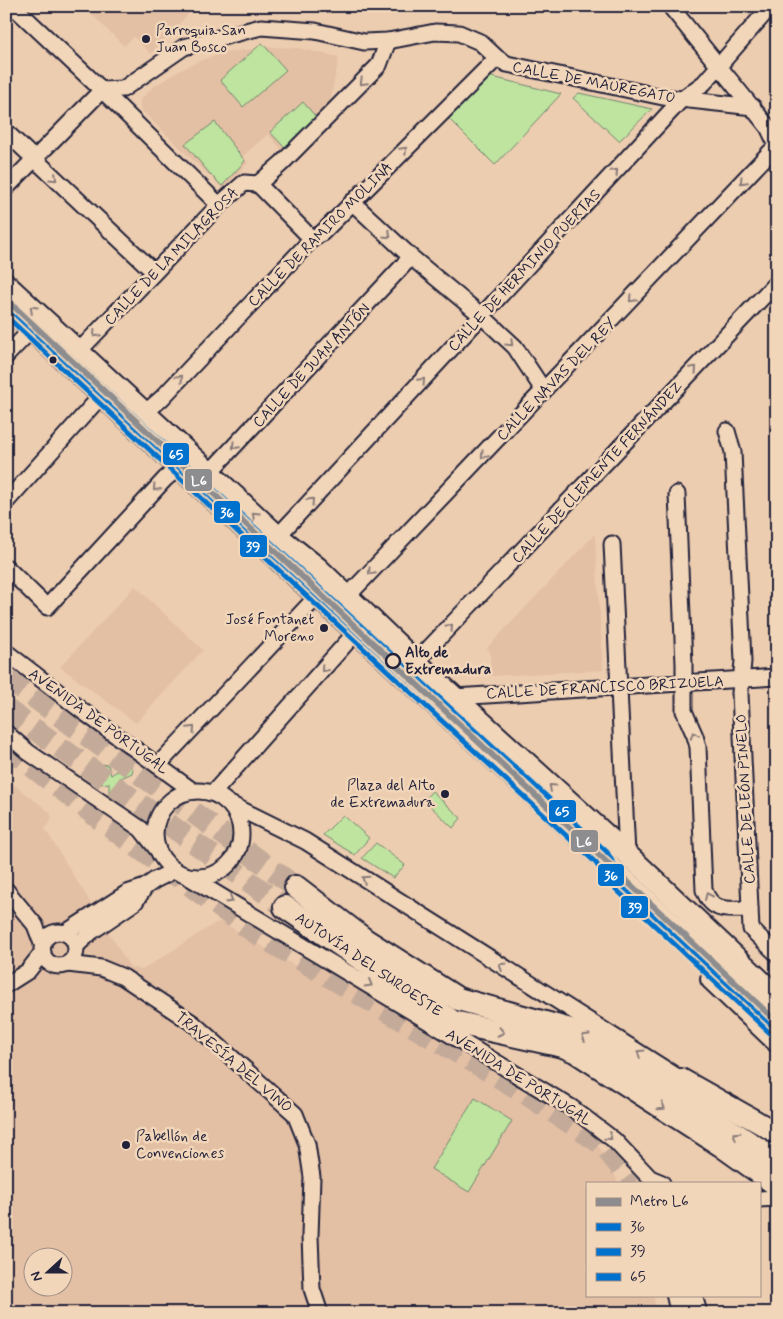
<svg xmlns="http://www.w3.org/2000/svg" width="783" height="1319" viewBox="0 0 783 1319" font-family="Mynerve,sans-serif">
	<rect width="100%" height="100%" fill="#edcdb0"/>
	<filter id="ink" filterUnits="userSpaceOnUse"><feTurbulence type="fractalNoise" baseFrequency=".02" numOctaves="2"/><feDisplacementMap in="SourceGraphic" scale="10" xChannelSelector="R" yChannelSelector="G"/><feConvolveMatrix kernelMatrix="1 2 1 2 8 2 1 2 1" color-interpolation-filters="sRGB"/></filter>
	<g filter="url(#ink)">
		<g fill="#e3bfa4" fill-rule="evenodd">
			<path d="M83,6H196L151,54L134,37L124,46Z"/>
			<path d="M270,47L298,48L339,57L328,112L284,152L268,134L243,156L248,163L223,189L140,109V100L153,87L177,72L199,61L225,52Z"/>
			<path d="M595,534L603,670L491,676L490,652L487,648Z"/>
			<path d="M135,586L203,650L136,723L60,667Z"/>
			<path d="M6,779L50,812L52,819L45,829L130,967L142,970L214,924L219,922L224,923L302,970L309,959L573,1121L588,1132L609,1161L618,1183H587V1295H653L658,1313H6ZM32,1256H62V1286H32Z"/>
		</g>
		<g fill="#bee49f" stroke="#70836d">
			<path d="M262,43L286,70L243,107L220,80Z"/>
			<path d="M488,76L561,94L495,165L448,118Z"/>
			<path d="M579,93L652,109L619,141L573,98Z"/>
			<path d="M303,102L317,118L285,148L270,132Z"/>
			<path d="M215,122L245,161L222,186L210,174L185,144Z"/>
			<path d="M6,661L27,678L19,681L16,688L11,684H6Z"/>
			<path d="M101,764L108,765L111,775L120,769L131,767L133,768L132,773L121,778L132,789V794L127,793L120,784L114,794H109V783L101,784L99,781L106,776L100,770Z"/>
			<path d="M432,791L461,818L453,828L424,800Z"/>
			<path d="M343,815L369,838L355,855L323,835Z"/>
			<path d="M376,843L405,865L393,878L362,858Z"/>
			<path d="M475,1098L512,1121L469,1192L431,1169Z"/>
		</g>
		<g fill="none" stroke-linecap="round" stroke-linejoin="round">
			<g stroke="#c4ab99" stroke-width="22" stroke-dasharray="22 11" stroke-linecap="butt">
				<path d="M6,677L296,887"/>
				<path d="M6,709L285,907"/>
				<path d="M6,746L106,824L254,932L514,1086L602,1144L634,1183"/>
			</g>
			<defs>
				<g id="minor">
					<path d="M13,6L102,90L219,205"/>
					<path d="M670,6L768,127L777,146"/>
					<path d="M102,90L123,89L184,47L261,27L315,31L364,42L388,41L435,32L459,33L480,42L497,58L507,64L663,97L753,107"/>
					<path d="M6,132L154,272"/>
					<path d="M258,184L312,239"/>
					<path d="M6,188L102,90"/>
					<path d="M352,202L411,257L482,316L515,347L544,391"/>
					<path d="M79,351L219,205L244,183L258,184L282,163L379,65L388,41"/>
					<path d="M6,356L32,329"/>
					<path d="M146,412L162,398L312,239L322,233L497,58"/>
					<path d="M727,431L733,452L743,661L740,693L751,929L777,954"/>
					<path d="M210,472L411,257"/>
					<path d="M677,494L684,664V711L695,736L698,747L704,890C713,914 728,909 750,909"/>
					<path d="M6,502L109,387"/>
					<path d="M278,536L668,114L682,99L704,83L771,6"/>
					<path d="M612,544L627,854"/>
					<path d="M6,567L47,607L165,479L186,461"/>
					<path d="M340,604L777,145"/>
					<path d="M6,652L85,713L193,791"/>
					<path d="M416,662L777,282"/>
					<path d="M450,700L454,697L777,677"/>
					<path d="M6,733L28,752L141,829L157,849"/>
					<path d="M158,765L324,589"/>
					<circle cx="198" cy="834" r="43"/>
					<path d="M213,793L356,632"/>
					<path d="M230,804L305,841L681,1079"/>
					<path d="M187,876L572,1108L614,1140L650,1178L662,1183"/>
					<path d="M6,890L35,925L43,946"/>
					<circle cx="59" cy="949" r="17"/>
					<path d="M65,933L127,893L145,887L155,880L175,870"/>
					<path d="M76,946L91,932L135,902L145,887"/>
					<path d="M68,964L101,968L123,977L194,1024L295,1114L307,1144L312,1177L310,1236L312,1289L320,1313"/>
					<path d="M6,985L28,971L43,952"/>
					<path d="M759,1199L777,1198"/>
					<path d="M694,1295L699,1313"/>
				</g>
				<g id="major">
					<path d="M6,284L278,536L317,567L416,662L627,854L777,996"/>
					<path d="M6,306L317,596L602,858L777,1022"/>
					<path d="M711,979L777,1042"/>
					<path d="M681,1079L777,1133"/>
				</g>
				<g id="highway">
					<path d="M296,887L365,940L458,999L578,1032L777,1161"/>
					<path d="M285,907L453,1022L563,1046L575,1051L721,1145L777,1185"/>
					<path d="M678,1295L682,1313"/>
				</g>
			</defs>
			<use href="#minor" stroke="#22223b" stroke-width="19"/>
			<use href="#major" stroke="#22223b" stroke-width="24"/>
			<use href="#highway" stroke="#22223b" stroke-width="26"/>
			<use href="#minor" stroke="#f2d6b9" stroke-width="15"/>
			<use href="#major" stroke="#f2d6b9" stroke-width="20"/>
			<use href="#highway" stroke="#f2d6b9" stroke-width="22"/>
			<defs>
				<path id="bus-1" d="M6,306L317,596L602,858L611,875L777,1030"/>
				<path id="bus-2" d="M6,316L312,601L596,863L606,880L772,1035"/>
				<path id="bus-3" d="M11,301L322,590L607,852L617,870L777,1020"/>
			</defs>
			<use href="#bus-1" stroke="#f2d6b9" stroke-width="9"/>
			<use href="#bus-2" stroke="#f2d6b9" stroke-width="9"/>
			<use href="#bus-3" stroke="#f2d6b9" stroke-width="9"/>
			<use href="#bus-1" stroke="#0072ce" stroke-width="5"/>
			<use href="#bus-2" stroke="#0072ce" stroke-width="5"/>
			<use href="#bus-3" stroke="#0072ce" stroke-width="5"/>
			<defs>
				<path id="metro-1" d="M6,299L777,1022"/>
			</defs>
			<use href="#metro-1" stroke="#f2d6b9" stroke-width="10"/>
			<use href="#metro-1" stroke="#8d8d8f" stroke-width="6"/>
		</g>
		<defs><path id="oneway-chevron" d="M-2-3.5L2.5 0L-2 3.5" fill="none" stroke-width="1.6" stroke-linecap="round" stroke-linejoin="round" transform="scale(1.25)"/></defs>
		<g stroke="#8a7c7a">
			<use href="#oneway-chevron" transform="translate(363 82) rotate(135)"/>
			<use href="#oneway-chevron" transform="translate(404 150) rotate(-45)"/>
			<use href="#oneway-chevron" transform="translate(615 172) rotate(-47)"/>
			<use href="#oneway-chevron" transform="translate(54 178) rotate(43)"/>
			<use href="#oneway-chevron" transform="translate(743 181) rotate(133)"/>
			<use href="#oneway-chevron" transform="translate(388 235) rotate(43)"/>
			<use href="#oneway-chevron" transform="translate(632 299) rotate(133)"/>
			<use href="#oneway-chevron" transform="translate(33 309) rotate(-137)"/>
			<use href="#oneway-chevron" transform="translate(96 334) rotate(133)"/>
			<use href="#oneway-chevron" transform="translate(510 343) rotate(44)"/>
			<use href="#oneway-chevron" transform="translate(694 369) rotate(-47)"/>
			<use href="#oneway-chevron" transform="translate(180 378) rotate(-47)"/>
			<use href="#oneway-chevron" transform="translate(422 381) rotate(-47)"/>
			<use href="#oneway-chevron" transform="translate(235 446) rotate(133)"/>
			<use href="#oneway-chevron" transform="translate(484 455) rotate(134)"/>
			<use href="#oneway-chevron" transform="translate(156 488) rotate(132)"/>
			<use href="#oneway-chevron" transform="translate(311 501) rotate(-47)"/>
			<use href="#oneway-chevron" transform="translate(255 515) rotate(-137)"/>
			<use href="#oneway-chevron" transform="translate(371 572) rotate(134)"/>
			<use href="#oneway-chevron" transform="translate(450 627) rotate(-47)"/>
			<use href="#oneway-chevron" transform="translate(324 669) rotate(131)"/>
			<use href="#oneway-chevron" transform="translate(192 729) rotate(-47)"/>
			<use href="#oneway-chevron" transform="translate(694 735) rotate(-111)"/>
			<use href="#oneway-chevron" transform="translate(552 787) rotate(-138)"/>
			<use href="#oneway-chevron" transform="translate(365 879) rotate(-147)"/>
			<use href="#oneway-chevron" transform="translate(708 896) rotate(-114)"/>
			<use href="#oneway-chevron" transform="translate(230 900) rotate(31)"/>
			<use href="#oneway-chevron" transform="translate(502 966) rotate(-148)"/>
			<use href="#oneway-chevron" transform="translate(369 984) rotate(31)"/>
			<use href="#oneway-chevron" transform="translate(501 1032) rotate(12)"/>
			<use href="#oneway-chevron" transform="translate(585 1037) rotate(-148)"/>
			<use href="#oneway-chevron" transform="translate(640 1053) rotate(-148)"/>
			<use href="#oneway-chevron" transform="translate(662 1107) rotate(33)"/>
			<use href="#oneway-chevron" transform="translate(736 1135) rotate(-147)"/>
			<use href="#oneway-chevron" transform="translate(609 1137) rotate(41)"/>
		</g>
	</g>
	<g fill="#22223b" stroke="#f2d6b9" stroke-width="2">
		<circle cx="146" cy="39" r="5"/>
		<circle cx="53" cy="360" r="4.5"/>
		<circle cx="324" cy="628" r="5"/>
		<circle cx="445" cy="794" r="5"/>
		<circle cx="126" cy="1145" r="5"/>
	</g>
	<circle fill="#f2d6b9" stroke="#22223b" stroke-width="2.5" cx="393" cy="661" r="7"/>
	<g text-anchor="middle" stroke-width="5" stroke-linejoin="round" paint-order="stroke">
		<g font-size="15" fill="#22223b" stroke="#f2d6b9" text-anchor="start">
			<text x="156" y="35">Parroquia San<tspan x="156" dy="17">Juan Bosco</tspan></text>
			<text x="314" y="624" text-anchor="end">José Fontanet<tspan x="314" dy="17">Moreno</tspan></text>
			<text x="435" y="790" text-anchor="end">Plaza del Alto<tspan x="435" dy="17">de Extremadura</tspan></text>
			<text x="136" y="1141">Pabellón de<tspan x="136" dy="17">Convenciones</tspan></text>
		</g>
		<g font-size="15" fill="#22223b" stroke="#f2d6b9">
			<text transform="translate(594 82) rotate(11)" y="5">CALLE DE MAUREGATO</text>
			<text transform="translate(320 234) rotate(-45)" y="5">CALLE DE RAMIRO MOLINA</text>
			<text transform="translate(171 256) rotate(-46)" y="5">CALLE DE LA MILAGROSA</text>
			<text transform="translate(524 270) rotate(-47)" y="5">CALLE DE HERMINIO PUERTAS</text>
			<text transform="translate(311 365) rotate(-47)" y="5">CALLE DE JUAN ANTÓN</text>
			<text transform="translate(556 379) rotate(-46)" y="5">CALLE NAVAS DEL REY</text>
			<text transform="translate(597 472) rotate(-47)" y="5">CALLE DE CLEMENTE FERNÁNDEZ</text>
			<text transform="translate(605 687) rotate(-3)" y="5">CALLE DE FRANCISCO BRIZUELA</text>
			<text transform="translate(99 721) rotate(36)" y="5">AVENIDA DE PORTUGAL</text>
			<text transform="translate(745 799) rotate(-93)" y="5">CALLE DE LEÓN PINELO</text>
			<text transform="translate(369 964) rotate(34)" y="5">AUTOVÍA DEL SUROESTE</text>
			<text transform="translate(234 1062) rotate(40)" y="5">TRAVESÍA DEL VINO</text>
			<text transform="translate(519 1077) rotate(32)" y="5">AVENIDA DE PORTUGAL</text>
		</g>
		<g font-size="15" font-weight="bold" fill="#22223b" stroke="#f2d6b9" text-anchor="start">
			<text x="405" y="657">Alto de<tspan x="405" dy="17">Extremadura</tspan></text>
		</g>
	</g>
	<g stroke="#f2d6b9" stroke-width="2">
		<rect x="162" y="442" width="28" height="24" rx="5" fill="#0072ce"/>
		<rect x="184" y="468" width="29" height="24" rx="5" fill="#8d8d8f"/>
		<rect x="213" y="500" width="28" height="24" rx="5" fill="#0072ce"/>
		<rect x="239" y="534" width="29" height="24" rx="5" fill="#0072ce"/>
		<rect x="548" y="799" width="29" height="24" rx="5" fill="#0072ce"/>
		<rect x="570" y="829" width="29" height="24" rx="5" fill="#8d8d8f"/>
		<rect x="597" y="863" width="28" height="24" rx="5" fill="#0072ce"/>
		<rect x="620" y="895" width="29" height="24" rx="5" fill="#0072ce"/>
	</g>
	<g font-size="14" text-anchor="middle" font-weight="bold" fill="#fff">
		<text x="176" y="459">65</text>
		<text x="199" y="485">L6</text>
		<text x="227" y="517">36</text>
		<text x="253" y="551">39</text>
		<text x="562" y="816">65</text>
		<text x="584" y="846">L6</text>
		<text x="611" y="880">36</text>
		<text x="635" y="912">39</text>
	</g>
	<rect width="783" height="1319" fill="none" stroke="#f2d6b9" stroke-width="25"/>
	<rect x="12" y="12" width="758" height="1294" fill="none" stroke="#22223b" stroke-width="2" filter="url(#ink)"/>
	<rect x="586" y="1182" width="175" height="115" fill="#f2d6b9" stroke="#9f8e87"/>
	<rect x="596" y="1198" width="25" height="8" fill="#8d8d8f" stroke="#9f8e87"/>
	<text x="630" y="1206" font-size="15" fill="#22223b">Metro L6</text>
	<rect x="596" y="1223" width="25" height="8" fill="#0072ce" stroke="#9f8e87"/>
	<text x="630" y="1232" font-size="15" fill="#22223b">36</text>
	<rect x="596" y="1248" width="25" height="8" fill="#0072ce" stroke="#9f8e87"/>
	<text x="630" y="1256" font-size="15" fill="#22223b">39</text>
	<rect x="596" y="1273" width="25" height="8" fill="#0072ce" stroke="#9f8e87"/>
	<text x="630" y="1282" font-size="15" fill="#22223b">65</text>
	<g transform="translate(48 1272) rotate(249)"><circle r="24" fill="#f2d6b9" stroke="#9f8e87"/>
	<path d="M0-4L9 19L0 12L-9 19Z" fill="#22223b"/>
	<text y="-8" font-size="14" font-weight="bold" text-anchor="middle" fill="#22223b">N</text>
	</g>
</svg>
